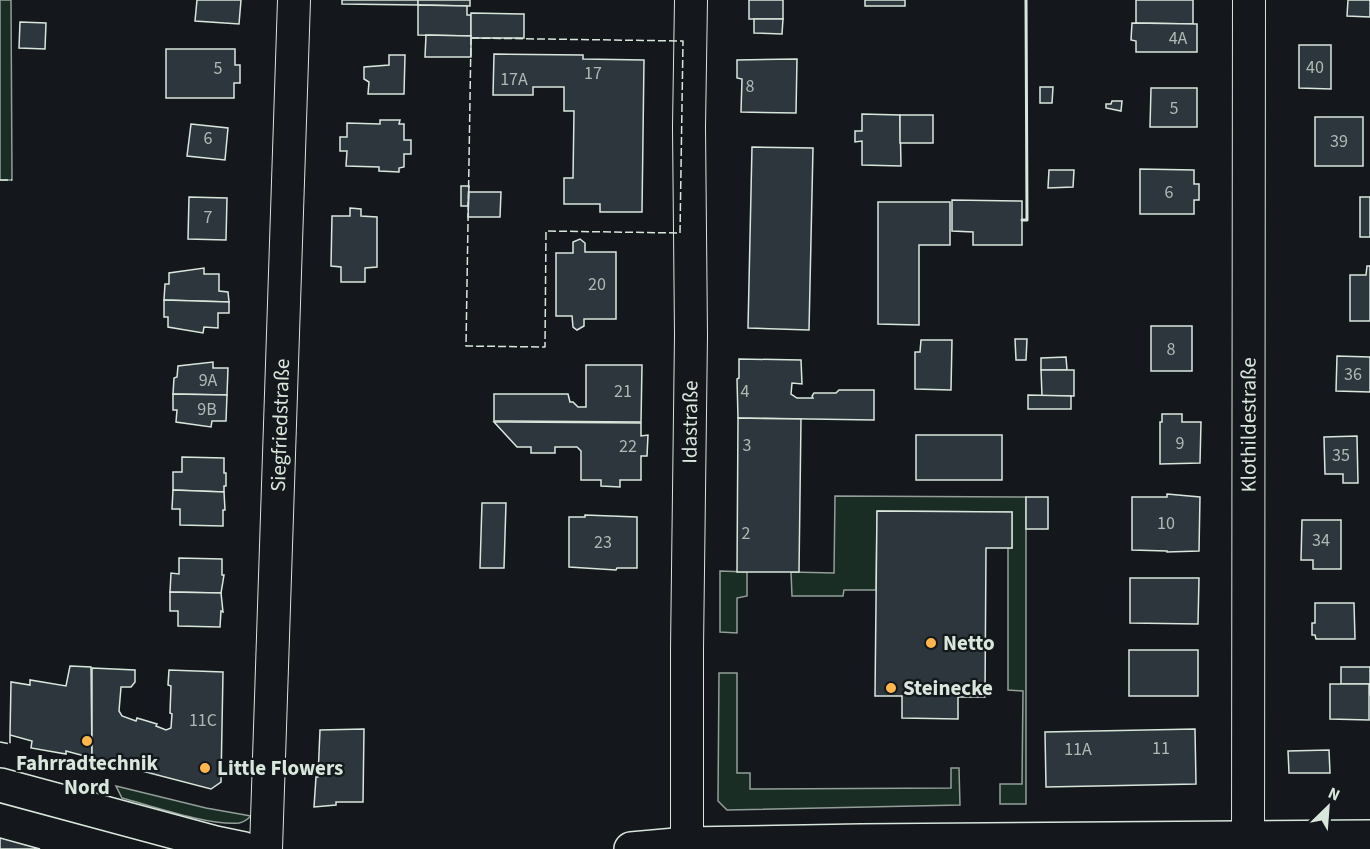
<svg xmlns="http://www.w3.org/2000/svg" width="1370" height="849" viewBox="0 0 1370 849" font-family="'Source Sans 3',sans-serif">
	<rect width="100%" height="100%" fill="#14181c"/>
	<g fill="#1a2d24" stroke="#939e99" stroke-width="1.5">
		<path d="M0,0H11L12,180H0Z"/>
		<path d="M835,496L1026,497V804H1000V784H1022L1023,691L1008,690V548H1012V512L877,511L876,590H844L843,596H792L791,572L834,573Z"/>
		<path d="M720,571L747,572V596L737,598V633L720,632Z"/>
		<path d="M719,673H737V773H750V789L951,788V768H959L960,805L727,810L718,801Z"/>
		<path d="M116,786L206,808L251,816C247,820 244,822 239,823C210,826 152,806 122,798Z"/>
	</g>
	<g fill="#2c363c" stroke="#d8e6dc" stroke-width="1.5">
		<path d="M197,0H241L239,24L195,21Z"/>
		<path d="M342,0H418V5L342,4Z"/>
		<path d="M418,0H470V6L418,5Z"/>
		<rect x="749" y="0" width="34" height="19"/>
		<rect x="865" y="0" width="40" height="6"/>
		<path d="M1136,0H1193V24L1136,23Z"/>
		<path d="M1348,0H1370V17L1347,16Z"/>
		<path d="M418,5L467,6V15H471V36L418,35Z"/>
		<path d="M471,13L524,14V38H471Z"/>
		<path d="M754,19H783L782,34L754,33Z"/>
		<path d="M20,22L46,23L45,49L19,48Z"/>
		<path d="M1132,23L1197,24V52H1136V41L1131,40Z"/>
		<path d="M426,35L471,36V57H425Z"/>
		<path d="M1299,45H1331V89L1299,88Z"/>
		<path d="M166,49H235V65H240V83H234V98H166Z"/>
		<path d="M494,54L583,55V59L644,60L642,212H600V204H564V178H573L574,111H564V87H533V95H493Z"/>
		<path d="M389,55H405L404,94H368L369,82L364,79V67L389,65Z"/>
		<path d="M797,59L796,113L741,112L742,79L737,78V60Z"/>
		<path d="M1040,87H1053L1052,103H1040Z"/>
		<path d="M1151,88H1197V127H1150Z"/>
		<path d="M1112,101H1122L1121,111L1106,108V104H1111Z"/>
		<path d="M862,114L900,115L901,166L862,165V141L855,142V131H862Z"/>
		<rect x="900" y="115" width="33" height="28"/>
		<rect x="1315" y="117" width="48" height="49"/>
		<path d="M380,120H400L399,124H404V140H411V154H404V167L399,168V172L379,171V167L346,166L347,151H340V137H347V123L380,124Z"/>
		<path d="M191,124L228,128L225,160L187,156Z"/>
		<path d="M752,147L813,148L809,330L748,328Z"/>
		<path d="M1140,169L1194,170V184H1199V200H1194V214H1140Z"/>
		<path d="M1049,170H1074L1073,187L1048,188Z"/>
		<path d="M461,186H469L468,206H461Z"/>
		<path d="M469,192H501L500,217H468Z"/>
		<path d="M189,197L227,198L226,240L188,239Z"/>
		<rect x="1360" y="197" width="10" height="40"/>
		<path d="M952,200L1022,201V245H973V232L952,231Z"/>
		<path d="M878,202H950V245H919V325L878,324Z"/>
		<path d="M350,208L361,209V216L377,217V267L365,268V282H341V267L331,266L332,216H350Z"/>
		<path d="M580,239L585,243V252H616V319H584V326L577,330L573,327L572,316H556V253H573V242Z"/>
		<path d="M1367,266H1370V321H1350V275H1366Z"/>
		<path d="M204,268V274H219V291L228,292L229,302L164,300L165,284H169V273Z"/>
		<path d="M164,300L229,302V313H218V328L204,327L203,333L168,327V317H164Z"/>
		<rect x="1151" y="326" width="41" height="45"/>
		<path d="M1015,339H1027L1026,360H1016Z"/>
		<path d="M921,340H952L951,390L915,389V352H920Z"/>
		<path d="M1337,356L1370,357V392L1336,391Z"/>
		<path d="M1066,357L1067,370H1041V358Z"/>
		<path d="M739,359L801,360L802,384L792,383L791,394L797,398H813L812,396L814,393H836L839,390H874V420L738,418L737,379L739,378Z"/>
		<path d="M213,362V368H228L227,395L173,394L174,378L177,377L178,366Z"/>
		<path d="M586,365H642L641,422L494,421V394H568L570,402H573L578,407H586Z"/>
		<path d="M1041,370H1074V396H1042Z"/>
		<path d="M173,394L227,395L226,421H212L211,427L176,422L177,410H173Z"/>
		<path d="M1028,395L1071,396V409H1028Z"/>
		<path d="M1162,414H1182V422H1201L1200,463L1160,464V422H1162Z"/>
		<path d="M738,418L801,419L799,572H737Z"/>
		<path d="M494,422L641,423V436L648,435L647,456H641V480H620V487L601,486V480H581V451L577,447H555V453H531V447H517Z"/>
		<rect x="916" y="435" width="86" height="45"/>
		<path d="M1357,436L1358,483H1343V474H1325L1324,437Z"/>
		<path d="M182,457L224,458V473H226V486H224V492L173,490V472H182Z"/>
		<path d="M173,490L224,492L225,510H223V526L180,525V509H172Z"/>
		<path d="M1167,494L1200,497L1199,551L1167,552V551L1132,550V497H1167Z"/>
		<rect x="1026" y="497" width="22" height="32"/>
		<path d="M482,503H506L504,568H480Z"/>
		<path d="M877,511L1012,512V548H986L985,697H958V719L902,718V696H875Z"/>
		<path d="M585,515L637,517V568H617L616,570L569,567V517H585Z"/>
		<path d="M1302,520H1341V569H1313V560H1301Z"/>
		<path d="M179,558L222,559V575H224L221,593L170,592L171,573L179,574Z"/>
		<path d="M1130,578H1199L1198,624L1130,623Z"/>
		<path d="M170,592L221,593L223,612L221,611L220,627L178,626V611H170Z"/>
		<path d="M1315,603H1354L1355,639H1316L1315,635H1312V623H1315Z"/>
		<rect x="1129" y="650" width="69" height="46"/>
		<path d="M70,666L91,667L92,758L66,751V754L31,748L32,741L10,735L11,682L30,685V680L66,686Z"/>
		<path d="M1341,667H1370V696L1369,684H1341Z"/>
		<path d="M92,668L135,670V682L131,687H121L119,711L122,716L136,721L137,718L157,724L156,726L166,730L171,728L172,714L170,713L171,686L168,685L169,670L223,672L221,782L211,789L92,758Z"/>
		<path d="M1330,684H1369V720L1330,719Z"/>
		<path d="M364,729L363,802H336V805L314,807L316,777H318L320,730Z"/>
		<path d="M1195,729L1196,784L1046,787L1045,732Z"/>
		<path d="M1329,750L1330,773H1289L1288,751Z"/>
		<path d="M0,838L40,849H0Z"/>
	</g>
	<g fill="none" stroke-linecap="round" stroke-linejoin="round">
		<defs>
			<g id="minor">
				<path id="s1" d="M687,844V649L691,335L689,127L691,0"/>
				<path id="s2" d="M266,849L294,0"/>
				<path id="s3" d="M1248,849L1249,0"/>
			</g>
			<g id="major">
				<path d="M0,785L215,843L244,849"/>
				<path d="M631,849L687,844L861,841L1370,837"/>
			</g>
		</defs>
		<use href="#minor" stroke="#d8e6dc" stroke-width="34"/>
		<use href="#major" stroke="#d8e6dc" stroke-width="36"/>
		<use href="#minor" stroke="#14181c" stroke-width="32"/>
		<use href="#major" stroke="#14181c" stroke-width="33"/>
		<g stroke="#d8e6dc" stroke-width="1.5" stroke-dasharray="8 3" stroke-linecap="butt">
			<path d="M471,38L683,41L680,233L546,231L545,347L466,346Z"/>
			<path d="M0,180H12"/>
			<path d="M0,742L10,744V735"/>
		</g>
		<path stroke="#d8e6dc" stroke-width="3" d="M1022,220H1027L1026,0"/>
	</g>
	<g fill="#ffb74d" stroke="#14181c" stroke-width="2">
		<circle cx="931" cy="643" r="6"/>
		<circle cx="891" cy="688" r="6"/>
		<circle cx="87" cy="741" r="6"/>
		<circle cx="205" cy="768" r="6"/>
	</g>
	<g text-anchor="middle" stroke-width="4.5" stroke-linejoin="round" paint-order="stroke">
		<g font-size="18" fill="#adbab4">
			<text x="1178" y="44">4A</text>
			<text x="1315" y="73">40</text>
			<text x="218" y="74">5</text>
			<text x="593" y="79">17</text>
			<text x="514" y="85">17A</text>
			<text x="750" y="92">8</text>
			<text x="1174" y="114">5</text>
			<text x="208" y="144">6</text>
			<text x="1339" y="147">39</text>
			<text x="1169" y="198">6</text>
			<text x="208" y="223">7</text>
			<text x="597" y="290">20</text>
			<text x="1171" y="355">8</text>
			<text x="1353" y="380">36</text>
			<text x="208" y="386">9A</text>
			<text x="623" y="397">21</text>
			<text x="745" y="397">4</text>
			<text x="207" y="415">9B</text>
			<text x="1180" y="449">9</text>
			<text x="747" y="451">3</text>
			<text x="628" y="452">22</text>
			<text x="1341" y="461">35</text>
			<text x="1166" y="529">10</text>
			<text x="746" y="539">2</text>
			<text x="1321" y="546">34</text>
			<text x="603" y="548">23</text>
			<text x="203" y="726">11C</text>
			<text x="1161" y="754">11</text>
			<text x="1078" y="755">11A</text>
		</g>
		<g font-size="21" fill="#d8e6dc" stroke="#14181c">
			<text dy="7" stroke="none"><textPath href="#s1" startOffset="422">Idastraße</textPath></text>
			<text dy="7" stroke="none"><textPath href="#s3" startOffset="424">Klothildestraße</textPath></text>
			<text dy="7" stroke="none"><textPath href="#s2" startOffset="424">Siegfriedstraße</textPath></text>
		</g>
		<g font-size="21" font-weight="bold" fill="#d8e6dc" stroke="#14181c" text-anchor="start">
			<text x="943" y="650">Netto</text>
			<text x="903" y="695">Steinecke</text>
			<text x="87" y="770" text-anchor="middle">Fahrradtechnik<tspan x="87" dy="24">Nord</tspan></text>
			<text x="217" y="775">Little Flowers</text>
		</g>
	</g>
	<g transform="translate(1328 807) rotate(25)" stroke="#14181c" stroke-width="4.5" paint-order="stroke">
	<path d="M0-4.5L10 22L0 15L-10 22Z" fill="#d8e6dc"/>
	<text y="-9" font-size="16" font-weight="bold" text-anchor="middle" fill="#d8e6dc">N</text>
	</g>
</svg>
